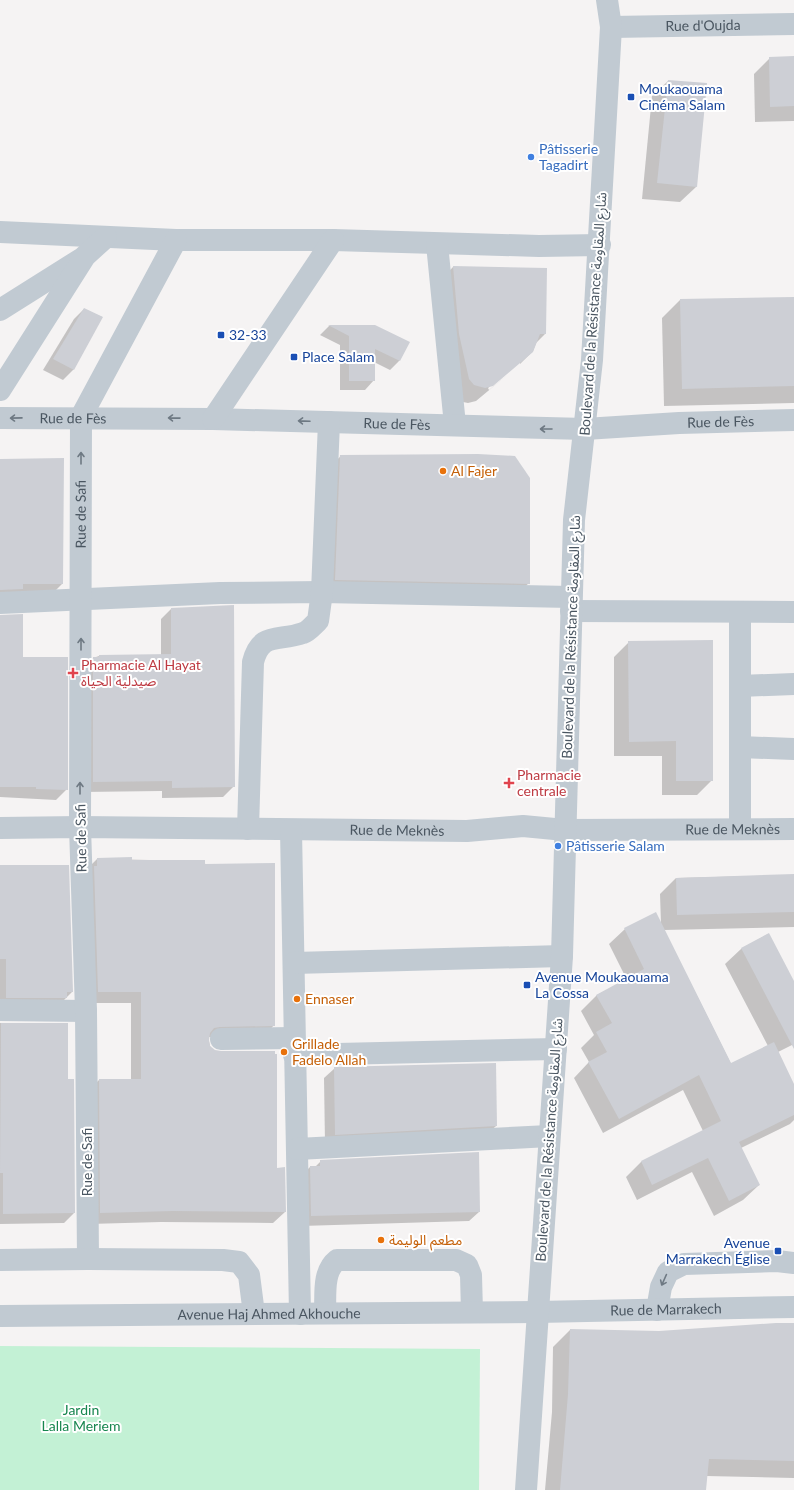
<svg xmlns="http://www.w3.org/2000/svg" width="794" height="1490" viewBox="0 0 794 1490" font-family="Lato,'Noto Sans Arabic',sans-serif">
	<rect width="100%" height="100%" fill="#f5f3f3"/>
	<path fill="#c3f1d5" d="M0,1346L480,1349L479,1490H0Z"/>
	<g fill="#0003">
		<path d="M794,57V121L755,122L754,74L770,58Z"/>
		<path d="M668,81L706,84L696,187L680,202L642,199L652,96Z"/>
		<path d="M453,267L546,269L545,334L536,343L533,351L520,364V362L488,388L489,390L517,367L476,401L468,403L458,401L438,283Z"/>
		<path d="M794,298V403L664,406L662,318L680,300Z"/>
		<path d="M84,309L102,317L73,370L63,380L43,370L74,319Z"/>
		<path d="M329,326H375L408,342L399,361L390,370L374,362V380L365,390H340V345L320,335Z"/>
		<path d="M341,456L529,583L518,593L325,590L330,466Z"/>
		<path d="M0,459H63L62,584L51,595L0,601Z"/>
		<path d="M171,609L234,786L223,797L162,798V791L82,792L83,668L93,658L99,656L161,655V619Z"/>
		<path d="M0,615L22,658L67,789L56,800L0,797Z"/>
		<path d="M629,642L712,780L697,795H662V756H614V657Z"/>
		<path d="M97,859L204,861L274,1025L263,1037H208L210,1046L276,1169L285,1212L273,1223L161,1222L89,1224L88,1091L99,1080H131V1003H87L86,870Z"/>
		<path d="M0,865L72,992L56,1008H0Z"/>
		<path d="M794,875V927L664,930L731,1064L768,1046L725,964L741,949L768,934L794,983V1044L778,1052L794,1086V1120L790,1124L741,1148L759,1185L743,1200L714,1216L692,1172L637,1200L626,1177L641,1162L703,1131L683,1090L603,1133L574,1078L589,1062L581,1048L594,1035L581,1011L597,995L627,980L609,944L625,929L661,924L660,894L676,878Z"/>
		<path d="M0,1023L67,1024V1080L74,1213L64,1223L0,1224Z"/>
		<path d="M335,1068L496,1126L485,1136L325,1144L324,1078Z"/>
		<path d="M321,1161L479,1212L469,1221L301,1226L300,1177L310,1167H315Z"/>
		<path d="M794,1324V1478L706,1476L705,1490H545L552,1412L553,1347L570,1330L659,1332Z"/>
	</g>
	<g fill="#cdcfd5">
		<path d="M794,56V106L770,107L769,57Z"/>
		<path d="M668,80L707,83L697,187L657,183Z"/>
		<path d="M453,266L547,268L546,334H540L533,352L493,386L485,388L474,385L469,379L459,334Z"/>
		<path d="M794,297V386L682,389L680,299Z"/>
		<path d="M84,308L103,317L74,370L53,359Z"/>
		<path d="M328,325H375L410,342L400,361L375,349V381H349V336Z"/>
		<path d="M478,454L515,456L530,478V584L335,580L340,455Z"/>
		<path d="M64,458L63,584H23V589L0,590V459Z"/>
		<path d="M234,605L235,787L172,788V781L93,782V657H99V655L171,654V608Z"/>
		<path d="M23,614V657H68V790L36,789V787H0V615Z"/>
		<path d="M713,640V781H676V741L629,742L628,641Z"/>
		<path d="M132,857V860H205V864L275,863V1026L220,1027L214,1028L210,1033L209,1040L210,1046L215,1050L221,1051H275V1054H277V1168L285,1167L286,1212L173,1211L100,1213L99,1079H141V992H98L94,866H97V858Z"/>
		<path d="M0,865H69L73,992H67V998H6V959H0Z"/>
		<path d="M794,874V912L677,915L676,878Z"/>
		<path d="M656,912L731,1063L774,1042L794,1084V1115L739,1142L760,1185L729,1201L708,1158L652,1185L641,1161L721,1121L699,1075L619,1119L588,1062L607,1052L596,1032L612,1023L596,995L644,969L624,928Z"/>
		<path d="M769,933L794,981V1049L741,948Z"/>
		<path d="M1,1023H68V1079H74L75,1213L3,1214V1173H0Z"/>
		<path d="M496,1063L497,1126L335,1135L334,1067Z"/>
		<path d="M479,1152L480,1212L311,1216L310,1166H320V1160Z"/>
		<path d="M776,1323H794V1461L709,1459L706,1490H560L568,1394L570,1329L659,1331Z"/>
	</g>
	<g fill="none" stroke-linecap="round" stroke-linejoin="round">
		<g stroke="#c1cad2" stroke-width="22">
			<path id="s1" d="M611,27L794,24"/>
			<path d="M0,232L176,240H333L539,246L600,245"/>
			<path d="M437,244L455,425"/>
			<path d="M0,310L81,259"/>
			<path d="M0,390L85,256L106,237"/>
			<path id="s2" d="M0,418L213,419L585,429L679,423L794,420"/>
			<path d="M213,419L333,240"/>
			<path d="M0,603L220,593L322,592L571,597"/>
			<path d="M571,611L794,612"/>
			<path d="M740,686L794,684"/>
			<path d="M740,747L794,749"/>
			<path id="s3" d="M0,828L80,827L467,831L523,826L565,830L794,829"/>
			<path d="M248,829L253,662C261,631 278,642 303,633C309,631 313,625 318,621L322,592L329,422"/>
			<path d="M740,829V612"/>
			<path d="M291,830L300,1314"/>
			<path d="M294,963L562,956"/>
			<path d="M0,1010L86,1011"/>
			<path d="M221,1039L294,1038"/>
			<path d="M294,1055L556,1049"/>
			<path d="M297,1149L549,1136"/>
			<path id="s4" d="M88,1259L86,1011L80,827L81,417L176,240"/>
			<path d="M0,1260L88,1259L223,1260L239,1262L249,1275L254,1314"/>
			<path d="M657,1310L661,1287L668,1272L684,1264L777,1261L794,1263"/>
			<path d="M325,1313C326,1296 322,1272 337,1260H456L467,1265L471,1275L472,1312"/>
			<path id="s5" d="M0,1316L537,1312L794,1307"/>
			<path d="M526,1490L562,956L574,520L592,360L611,27L607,0"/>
		</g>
	</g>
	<defs><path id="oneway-shaft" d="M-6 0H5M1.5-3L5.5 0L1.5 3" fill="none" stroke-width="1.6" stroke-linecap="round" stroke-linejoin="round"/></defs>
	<g stroke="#6e7983">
		<use href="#oneway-shaft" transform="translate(16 418) rotate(179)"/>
		<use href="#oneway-shaft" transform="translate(174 418) rotate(-179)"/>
		<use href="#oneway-shaft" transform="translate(304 421) rotate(-178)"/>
		<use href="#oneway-shaft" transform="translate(546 429) rotate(-180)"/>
		<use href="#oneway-shaft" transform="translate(81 458) rotate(-90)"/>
		<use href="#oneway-shaft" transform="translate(81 644) rotate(-90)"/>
		<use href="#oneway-shaft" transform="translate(80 788) rotate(-90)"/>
		<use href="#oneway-shaft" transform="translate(664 1280) rotate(114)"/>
	</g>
	<g fill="#1a4fb4" stroke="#fff" stroke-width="1.5">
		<rect x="627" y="93" width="8" height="8" rx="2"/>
		<rect x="217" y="331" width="8" height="8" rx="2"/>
		<rect x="290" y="353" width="8" height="8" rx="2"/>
		<rect x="523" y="981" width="8" height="8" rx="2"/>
		<rect x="774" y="1247" width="8" height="8" rx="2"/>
	</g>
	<g fill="#3f7fe0" stroke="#fff" stroke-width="1.5">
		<circle cx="531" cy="157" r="4"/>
		<circle cx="558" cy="846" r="4"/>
	</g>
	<g fill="#e8710a" stroke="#fff" stroke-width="1.5">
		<circle cx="443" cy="471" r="4"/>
		<circle cx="297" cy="999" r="4"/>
		<circle cx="284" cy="1052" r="4"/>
		<circle cx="381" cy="1240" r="4"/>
	</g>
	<g fill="#e0444e" stroke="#fff" stroke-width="1.5">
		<path d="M71 667h4v4h4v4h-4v4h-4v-4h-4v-4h4z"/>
		<path d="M507 777h4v4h4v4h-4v4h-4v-4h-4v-4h4z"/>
	</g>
	<g text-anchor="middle" stroke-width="4" stroke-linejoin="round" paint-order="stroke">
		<g font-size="14" fill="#4a5661" stroke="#fff">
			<text dy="5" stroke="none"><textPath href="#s1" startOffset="92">Rue d'Oujda</textPath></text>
			<text transform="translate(593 314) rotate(-86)" y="5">Boulevard de la Résistance شارع المقاومة</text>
			<text dy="5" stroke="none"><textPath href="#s2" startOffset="73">Rue de Fès</textPath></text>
			<text dy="5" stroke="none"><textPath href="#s2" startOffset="721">Rue de Fès</textPath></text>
			<text dy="5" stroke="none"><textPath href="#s2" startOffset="397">Rue de Fès</textPath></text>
			<text dy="5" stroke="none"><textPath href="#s4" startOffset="745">Rue de Safi</textPath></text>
			<text transform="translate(571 637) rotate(-88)" y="5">Boulevard de la Résistance شارع المقاومة</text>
			<text dy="5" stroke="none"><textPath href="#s3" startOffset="733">Rue de Meknès</textPath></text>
			<text dy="5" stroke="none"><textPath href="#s3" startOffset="397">Rue de Meknès</textPath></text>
			<text transform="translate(81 838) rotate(-91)" y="5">Rue de Safi</text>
			<text transform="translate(549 1140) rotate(-86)" y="5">Boulevard de la Résistance شارع المقاومة</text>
			<text transform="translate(87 1162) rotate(-90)" y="5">Rue de Safi</text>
			<text dy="5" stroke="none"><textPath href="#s5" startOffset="666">Rue de Marrakech</textPath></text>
			<text dy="5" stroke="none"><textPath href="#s5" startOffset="269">Avenue Haj Ahmed Akhouche</textPath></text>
		</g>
		<g font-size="14" fill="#164399" stroke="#fff" text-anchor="start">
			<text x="639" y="94">Moukaouama<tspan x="639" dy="16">Cinéma Salam</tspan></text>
			<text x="229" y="340">32-33</text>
			<text x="302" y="362">Place Salam</text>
			<text x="535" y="982">Avenue Moukaouama<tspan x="535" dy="16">La Cossa</tspan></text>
			<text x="770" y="1248" text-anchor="end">Avenue<tspan x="770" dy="16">Marrakech Église</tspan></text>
		</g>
		<g font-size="14" fill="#366cbe" stroke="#fff" text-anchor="start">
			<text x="539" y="154">Pâtisserie<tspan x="539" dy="16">Tagadirt</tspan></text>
			<text x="566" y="851">Pâtisserie Salam</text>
		</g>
		<g font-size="14" fill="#c56008" stroke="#fff" text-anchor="start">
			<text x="451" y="476">Al Fajer</text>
			<text x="305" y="1004">Ennaser</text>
			<text x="292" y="1049">Grillade<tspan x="292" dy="16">Fadelo Allah</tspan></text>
			<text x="389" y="1245">مطعم الوليمة</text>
		</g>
		<g font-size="14" fill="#be3a42" stroke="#fff" text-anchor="start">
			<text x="81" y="670">Pharmacie Al Hayat<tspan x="81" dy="16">صيدلية الحياة</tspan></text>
			<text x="517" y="780">Pharmacie<tspan x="517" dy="16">centrale</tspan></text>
		</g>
		<g font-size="14" fill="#17864f" stroke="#fff">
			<text x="81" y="1415">Jardin<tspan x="81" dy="16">Lalla Meriem</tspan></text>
		</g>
	</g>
</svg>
